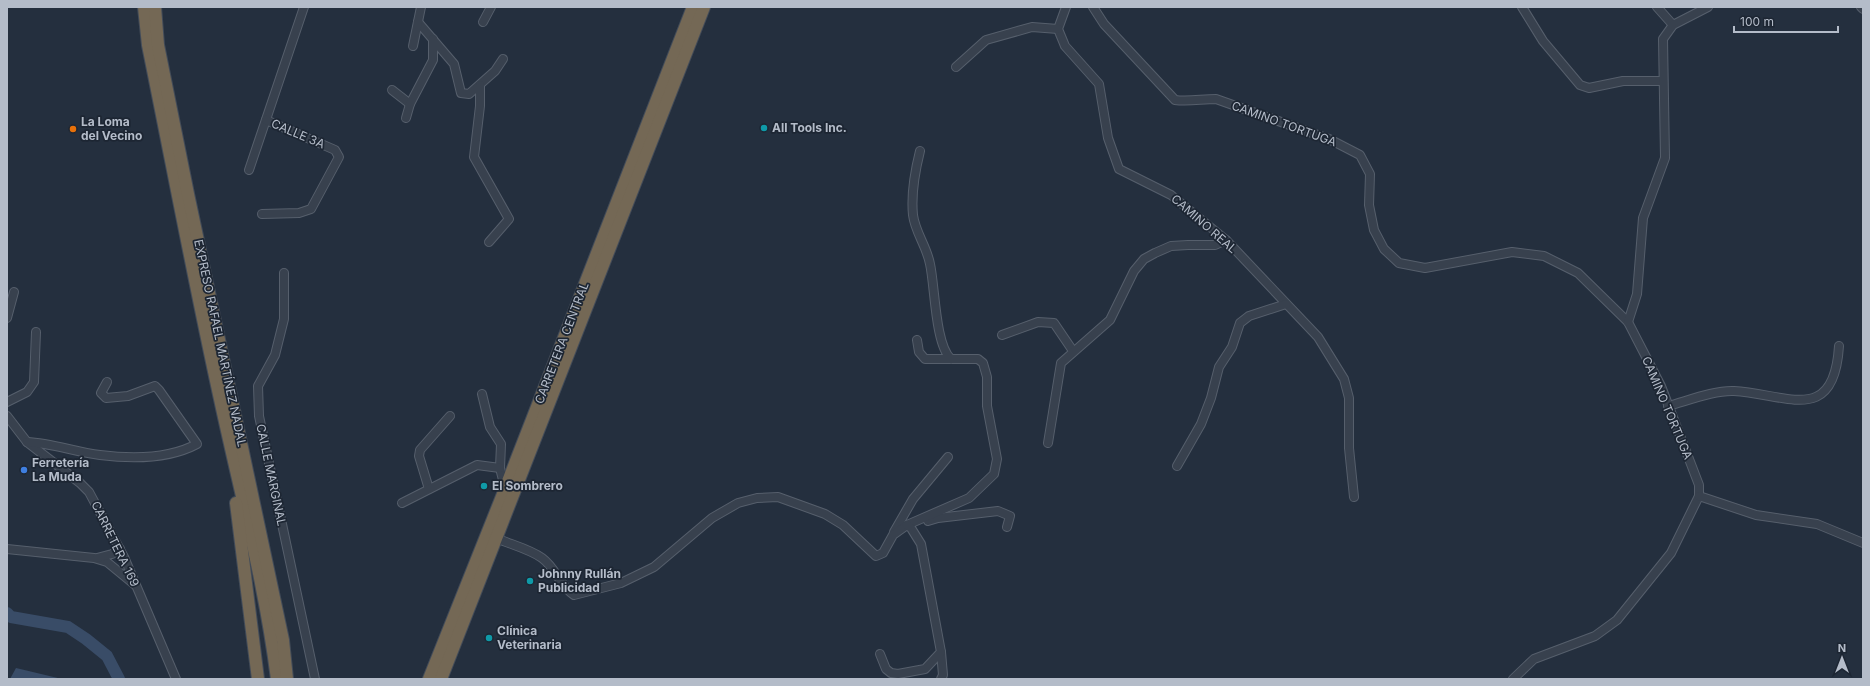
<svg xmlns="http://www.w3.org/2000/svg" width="1870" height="686" viewBox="0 0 1870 686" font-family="Inter,sans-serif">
	<rect width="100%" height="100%" fill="#242f3e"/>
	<path fill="#394c67" d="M16,668L62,679H10Z"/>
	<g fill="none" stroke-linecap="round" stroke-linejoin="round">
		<path stroke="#394c67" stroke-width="12" d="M7,613L11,617L68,627L86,639L107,656L119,679"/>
		<defs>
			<g id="minor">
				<path d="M1066,7L1058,29L1065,46L1099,84L1108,138L1119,169L1171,195L1226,240L1318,337L1344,379L1349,398V448L1354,497"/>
				<path d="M1093,7L1104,24L1175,100C1188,102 1202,99 1216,99L1329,139L1360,155L1370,174L1369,205L1374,230L1384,249L1399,263L1425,268L1512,252L1544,256L1578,273L1628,322L1661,386L1699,485V496L1671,553L1617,620L1595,636L1534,659L1513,679"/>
				<path d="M1522,7L1543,41L1580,85L1589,88L1623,81H1663"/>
				<path d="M1657,7L1673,25"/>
				<path d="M1861,7L1863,9"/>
				<path d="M418,22L454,64L461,93L469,94L495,71L503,59"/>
				<path d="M483,22L491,7"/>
				<path d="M413,46L421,7"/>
				<path d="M956,67L986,40L1032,27L1058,29"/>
				<path d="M480,85V106L474,157L509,219L489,242"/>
				<path d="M392,90L410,104"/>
				<path d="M406,118L410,104L433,60V39"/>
				<path d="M920,151C915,171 911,195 913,215C915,232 927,247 930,264C935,286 935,345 951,359"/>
				<path d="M249,170L304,7"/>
				<path d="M262,214L299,213L311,209L339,157L335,150L266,120"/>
				<path d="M284,273V319L275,355L258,386L259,416L315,679"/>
				<path d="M7,318L14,292"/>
				<path d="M1628,322L1637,294L1643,218L1665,158L1663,39L1673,25L1708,7"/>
				<path d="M1002,335L1038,322L1054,323L1073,351"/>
				<path d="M482,394L490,427L501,444L500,468L505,488"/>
				<path d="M7,402L27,392L34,382L36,332"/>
				<path d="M1668,406C1687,401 1715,390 1734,391C1787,394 1834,426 1839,346"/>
				<path d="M7,416L27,442L80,483L89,492L124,557L176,679"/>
				<path d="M27,442C52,443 75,452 100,455C132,459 169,459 197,444L159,390L155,386L128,396L106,398L101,393L107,382"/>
				<path d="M1048,443L1061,363L1110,320L1134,271L1144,259L1155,253L1171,246L1188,245H1215L1226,240"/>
				<path d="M1177,466L1201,424L1211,398L1219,367L1232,347L1240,323L1249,316L1286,304"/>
				<path d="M429,489L419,456L420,450L450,416"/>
				<path d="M1699,496L1756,515L1817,524L1863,543"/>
				<path d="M402,503L477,465L500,468"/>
				<path d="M928,521L938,518L998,511L1010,516L1007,527"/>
				<path d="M894,532L913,499L948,457"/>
				<path d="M496,538C509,544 530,549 542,558C557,569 559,585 574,595L621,583L654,567L712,518L738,503L757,498L778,497L825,514L843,525L876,556L883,553L893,535L907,525L969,498L994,474L997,459L987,406V377L983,363L978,359H925L919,352L917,340"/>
				<path d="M7,549L94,558L107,562L135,585"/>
				<path d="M97,558L112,554L120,549"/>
				<path d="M941,652L943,675L941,679"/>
				<path d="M880,654L886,669L891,673L898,674L925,669L941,652L921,544L911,528L907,525"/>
			</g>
			<g id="highway">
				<path d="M144,7L148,45C172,163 194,281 220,399C240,492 265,584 277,679"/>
				<path d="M155,7L158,45L188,194L283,640L287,679"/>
				<path d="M236,503L258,679"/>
				<path d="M429,679L505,489L693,7"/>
				<path d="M441,679L704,7"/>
			</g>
		</defs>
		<use href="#minor" stroke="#565f6c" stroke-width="10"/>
		<use href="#highway" stroke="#434c59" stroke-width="14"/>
		<use href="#minor" stroke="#38414e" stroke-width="8"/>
		<use href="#highway" stroke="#746855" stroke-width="12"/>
	</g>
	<g fill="#0f9aa8" stroke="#1d2633" stroke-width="1.5">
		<circle cx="764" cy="128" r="4"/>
		<circle cx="484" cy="486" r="4"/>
		<circle cx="530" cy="581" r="4"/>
		<circle cx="489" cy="638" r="4"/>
	</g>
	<circle fill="#e8710a" stroke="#1d2633" stroke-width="1.5" cx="73" cy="129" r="4"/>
	<circle fill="#3f7fe0" stroke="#1d2633" stroke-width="1.5" cx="24" cy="470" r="4"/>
	<g text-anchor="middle" stroke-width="3.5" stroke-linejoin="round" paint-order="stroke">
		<g font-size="12" font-weight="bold" fill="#b4bcc9" stroke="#1d2633" text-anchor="start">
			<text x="81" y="126">La Loma<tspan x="81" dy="14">del Vecino</tspan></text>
			<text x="772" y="132">All Tools Inc.</text>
			<text x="32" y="467">Ferretería<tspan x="32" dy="14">La Muda</tspan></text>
			<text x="492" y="490">El Sombrero</text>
			<text x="538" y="578">Johnny Rullán<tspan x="538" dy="14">Publicidad</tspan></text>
			<text x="497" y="635">Clínica<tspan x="497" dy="14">Veterinaria</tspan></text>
		</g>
		<g font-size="12" fill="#b4bcc9" stroke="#1d2633">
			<text transform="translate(1284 124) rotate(20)" y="4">CAMINO TORTUGA</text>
			<text transform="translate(298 134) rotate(23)" y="4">CALLE 3A</text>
			<text transform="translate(1204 224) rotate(41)" y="4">CAMINO REAL</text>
			<text transform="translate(220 343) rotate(78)" y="4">EXPRESO RAFAEL MARTÍNEZ NADAL</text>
			<text transform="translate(562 343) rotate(-69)" y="4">CARRETERA CENTRAL</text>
			<text transform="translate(1667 408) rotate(67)" y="4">CAMINO TORTUGA</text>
			<text transform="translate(271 475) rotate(78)" y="4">CALLE MARGINAL</text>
			<text transform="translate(115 544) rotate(64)" y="4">CARRETERA 169</text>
		</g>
	</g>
	<rect width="1870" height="686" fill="none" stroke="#b4bcc9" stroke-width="16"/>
	<g transform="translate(1842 658)" stroke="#1d2633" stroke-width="3" paint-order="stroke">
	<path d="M0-3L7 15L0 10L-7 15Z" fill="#b4bcc9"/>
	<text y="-6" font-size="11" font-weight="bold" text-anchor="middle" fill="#b4bcc9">N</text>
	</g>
	<path d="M1734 26v6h104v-6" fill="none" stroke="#b4bcc9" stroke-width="2"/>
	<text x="1740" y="26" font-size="12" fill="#b4bcc9" stroke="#1d2633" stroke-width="3" paint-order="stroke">100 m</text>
</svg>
